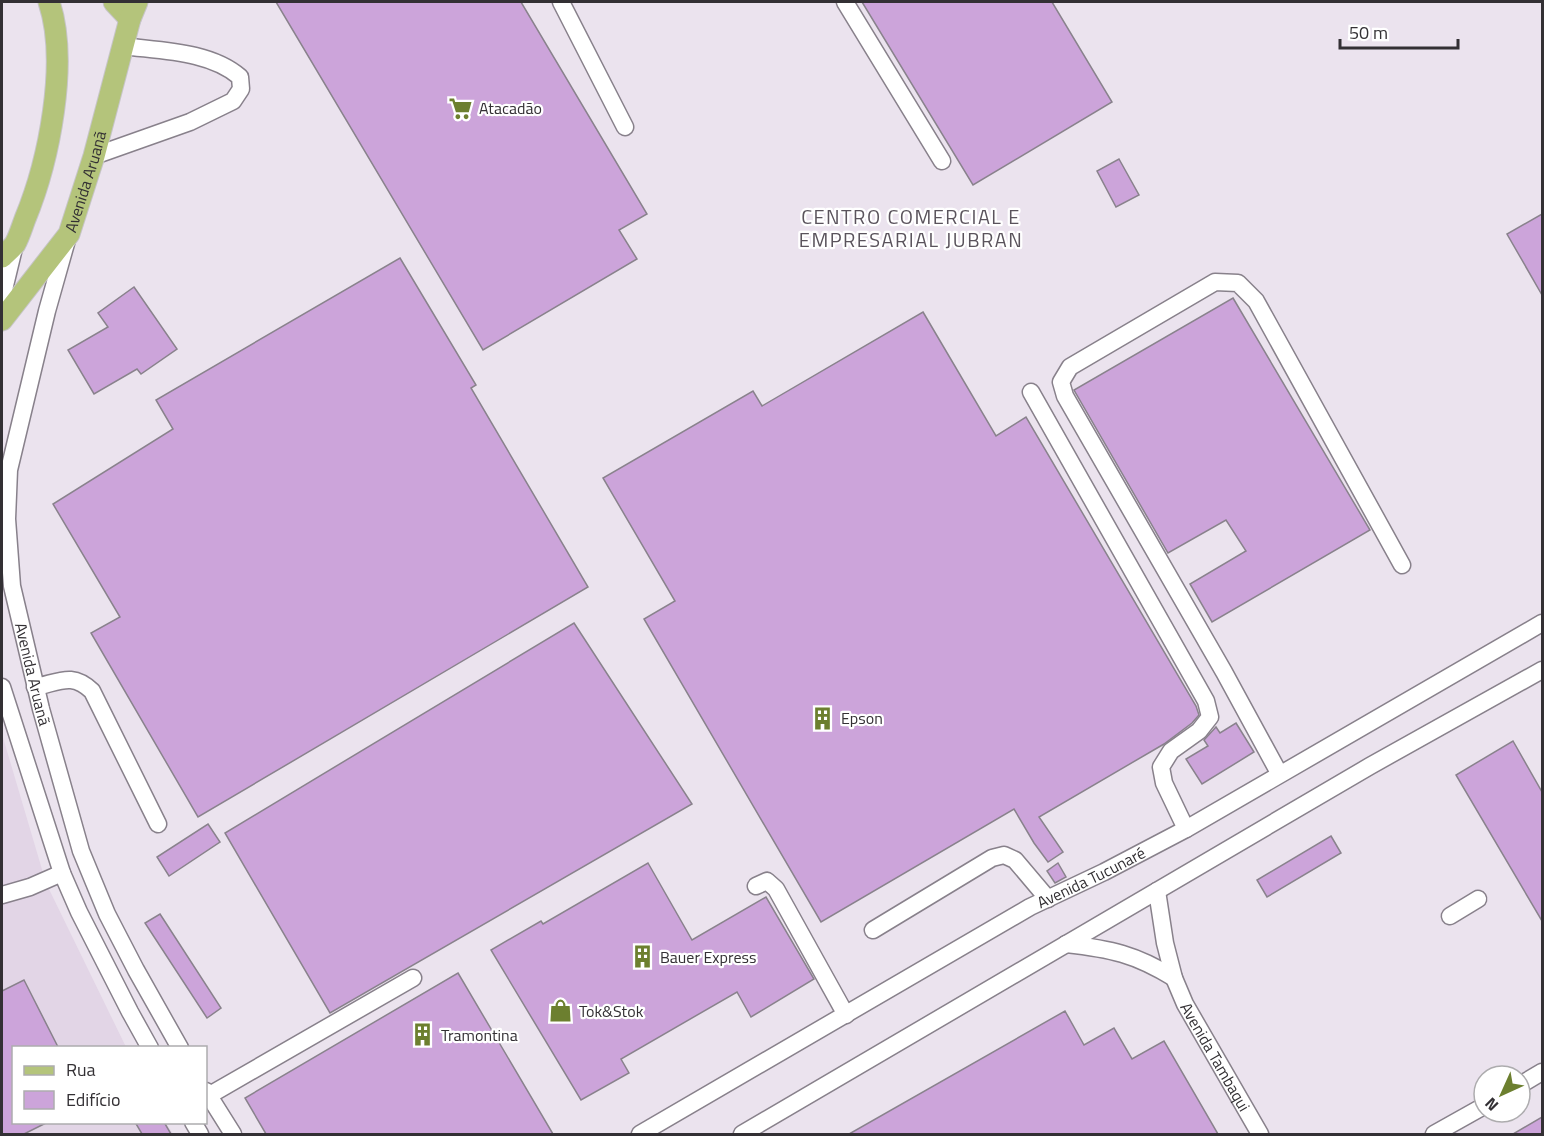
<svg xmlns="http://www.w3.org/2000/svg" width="1544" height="1136" viewBox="0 0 1544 1136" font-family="'Titillium Web',sans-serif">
	<rect width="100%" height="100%" fill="#ebe3ee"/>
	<path fill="#e2d5e6" d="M2,734L46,883L126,1047L14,1048V1122L166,1123L173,1134H2Z"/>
	<g fill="#cca4da" stroke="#89828c" stroke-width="1.5">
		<path d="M276,2H521L647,214L619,230L637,259L483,350Z"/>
		<path d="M862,2H1052L1112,102L973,185Z"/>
		<path d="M1119,159L1139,195L1116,207L1097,171Z"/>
		<path d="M1542,214V295L1507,234Z"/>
		<path d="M400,258L476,385L471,388L588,587L198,817L91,633L120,617L53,504L173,429L156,400Z"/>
		<path d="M134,287L177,349L141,374L137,369L94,394L68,350L108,327L98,313Z"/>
		<path d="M1233,298L1370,530L1212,622L1190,584L1246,551L1226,520L1168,553L1074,390Z"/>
		<path d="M923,312L996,436L1026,417L1196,706L1199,715L1192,723L1164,744L1039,817L1063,852L1048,862L1034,843L1014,809L821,922L644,619L675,601L603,478L753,391L762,406Z"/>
		<path d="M574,623L692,804L330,1013L225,833Z"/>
		<path d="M1236,723L1254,752L1202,784L1186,759L1208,746L1204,740L1216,727L1220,733Z"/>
		<path d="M1513,741L1542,792V921L1456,775Z"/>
		<path d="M208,824L220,842L169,876L157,857Z"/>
		<path d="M1331,836L1341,853L1267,897L1257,880Z"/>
		<path d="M648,863L692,940L766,897L814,979L751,1017L737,992L621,1059L629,1073L581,1100L491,950L541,921L543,924Z"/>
		<path d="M1058,863L1066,877L1055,883L1047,871Z"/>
		<path d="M160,914L221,1008L207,1018L145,923Z"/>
		<path d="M458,973L553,1134H266L245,1098Z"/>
		<path d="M24,980L58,1047H14V1122H48L24,1134H2V991Z"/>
		<path d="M1065,1011L1084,1045L1114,1028L1132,1059L1164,1041L1218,1134H849Z"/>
		<path d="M1542,1117V1134H1513Z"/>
		<path d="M135,1122H164L171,1134H142Z"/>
	</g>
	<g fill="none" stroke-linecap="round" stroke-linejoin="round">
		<defs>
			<g id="minor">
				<path d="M561,2L625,127"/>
				<path d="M845,2L942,161"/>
				<path d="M94,156L190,122L233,101L241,89L240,77C210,51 161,51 123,46"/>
				<path id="s1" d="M67,240L47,311L9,470L7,519L12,586L41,709L81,851L107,914L136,970L180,1048"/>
				<path d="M2,298L15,244"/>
				<path d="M1031,392L1206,701L1210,717L1199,731L1171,751L1161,767L1164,783L1186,829"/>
				<path d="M2,687L62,873L79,912L130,1012L150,1048"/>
				<path d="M35,687C60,682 72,672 92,691L158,824"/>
				<path d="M1279,773L1224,672L1065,396L1061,382L1070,367L1215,282L1238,283L1256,301L1402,565"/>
				<path d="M756,886L767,881L776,889L846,1015"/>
				<path id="s2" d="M1157,891L1165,943L1174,978L1185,1004L1260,1134"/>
				<path d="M2,895L30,887L62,873"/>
				<path d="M1450,916L1478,899"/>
				<path d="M873,930L992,858L1004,855L1015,860L1048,899"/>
				<path d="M1066,944C1111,949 1135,954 1174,978"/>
				<path d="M1520,1085L1542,1072"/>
				<path d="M206,1091L233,1134"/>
				<path d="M208,1096L413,978"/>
				<path d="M193,1122L200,1134"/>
				<path id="s3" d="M640,1134L1030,907L1104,872L1186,829L1542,623"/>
				<path d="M742,1134L1370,766L1542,670"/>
				<path d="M1434,1134L1484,1106"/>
			</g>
			<g id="major">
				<path d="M114,2L130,19"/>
				<path d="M2,257C6,253 11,249 15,244C19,237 22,227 25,219C49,161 69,62 49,2"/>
				<path id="s4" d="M2,320L69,234L94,156L130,19L137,2"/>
			</g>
		</defs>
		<use href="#minor" stroke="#88818b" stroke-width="19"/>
		<use href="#major" stroke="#c6c5c6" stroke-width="23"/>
		<use href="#minor" stroke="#fff" stroke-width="16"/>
		<use href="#major" stroke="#b4c47b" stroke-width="21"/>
	</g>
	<defs>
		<symbol id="supermarket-bare" viewBox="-9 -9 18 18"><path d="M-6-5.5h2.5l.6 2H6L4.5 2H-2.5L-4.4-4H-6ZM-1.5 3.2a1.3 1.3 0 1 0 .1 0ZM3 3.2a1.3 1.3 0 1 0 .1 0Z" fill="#6c7f2f" stroke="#fff" stroke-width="2.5" paint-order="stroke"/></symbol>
		<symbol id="building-bare" viewBox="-9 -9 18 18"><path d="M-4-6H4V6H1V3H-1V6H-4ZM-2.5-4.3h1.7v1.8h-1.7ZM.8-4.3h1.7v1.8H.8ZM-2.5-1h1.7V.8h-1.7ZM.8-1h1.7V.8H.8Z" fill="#6c7f2f" stroke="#fff" stroke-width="2.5" paint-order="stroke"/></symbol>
		<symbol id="shop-bare" viewBox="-9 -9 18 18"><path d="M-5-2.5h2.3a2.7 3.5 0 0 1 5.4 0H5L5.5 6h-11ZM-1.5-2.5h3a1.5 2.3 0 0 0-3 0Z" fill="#6c7f2f" stroke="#fff" stroke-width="2.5" paint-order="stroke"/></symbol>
	</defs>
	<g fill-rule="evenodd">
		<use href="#supermarket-bare" x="444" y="92" width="33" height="33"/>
		<use href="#building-bare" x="806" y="702" width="33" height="33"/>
		<use href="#building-bare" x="626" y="940" width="33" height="33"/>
		<use href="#shop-bare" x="544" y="994" width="33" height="33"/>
		<use href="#building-bare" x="406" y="1018" width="33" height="33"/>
	</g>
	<g text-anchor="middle" stroke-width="4.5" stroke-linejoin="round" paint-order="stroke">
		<g font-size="16" fill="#333034" stroke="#fff" text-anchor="start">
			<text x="479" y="114">Atacadão</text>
			<text x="841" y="724">Epson</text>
			<text x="660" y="963">Bauer Express</text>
			<text x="579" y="1017">Tok&amp;Stok</text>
			<text x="441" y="1041">Tramontina</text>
		</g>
		<g font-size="16" fill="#333034" stroke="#fff">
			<text dy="6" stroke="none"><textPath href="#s4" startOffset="164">Avenida Aruanã</textPath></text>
			<text dy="6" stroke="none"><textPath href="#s1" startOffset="444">Avenida Aruanã</textPath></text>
			<text dy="6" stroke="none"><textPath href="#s3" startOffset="519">Avenida Tucunaré</textPath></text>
			<text dy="6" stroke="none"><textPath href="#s2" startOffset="178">Avenida Tambaqui</textPath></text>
		</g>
		<g font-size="20" letter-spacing="1.5" fill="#5a535c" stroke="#fff">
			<text x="911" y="224">CENTRO COMERCIAL E<tspan x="911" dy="23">EMPRESARIAL JUBRAN</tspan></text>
		</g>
	</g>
	<rect width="1544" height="1136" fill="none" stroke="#333034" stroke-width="6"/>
	<rect x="12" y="1046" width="195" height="78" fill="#ffffff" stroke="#adacae" stroke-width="1.5"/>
	<rect x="24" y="1066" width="30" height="9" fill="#b4c47b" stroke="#adacae" stroke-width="1.5"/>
	<text x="66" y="1076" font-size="18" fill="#333034">Rua</text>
	<rect x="24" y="1091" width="30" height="18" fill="#cca4da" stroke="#adacae" stroke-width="1.5"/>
	<text x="66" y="1106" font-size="18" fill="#333034">Edifício</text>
	<g transform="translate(1502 1094) rotate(225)"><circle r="28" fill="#ffffff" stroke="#adacae" stroke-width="1.5"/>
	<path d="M0-4.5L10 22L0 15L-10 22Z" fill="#6c7f2f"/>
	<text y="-9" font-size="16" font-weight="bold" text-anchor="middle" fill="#333034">N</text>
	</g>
	<path d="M1340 39v9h118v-9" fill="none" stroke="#333034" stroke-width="3"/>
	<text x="1349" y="39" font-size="18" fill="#333034" stroke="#ffffff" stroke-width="4.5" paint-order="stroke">50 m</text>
</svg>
